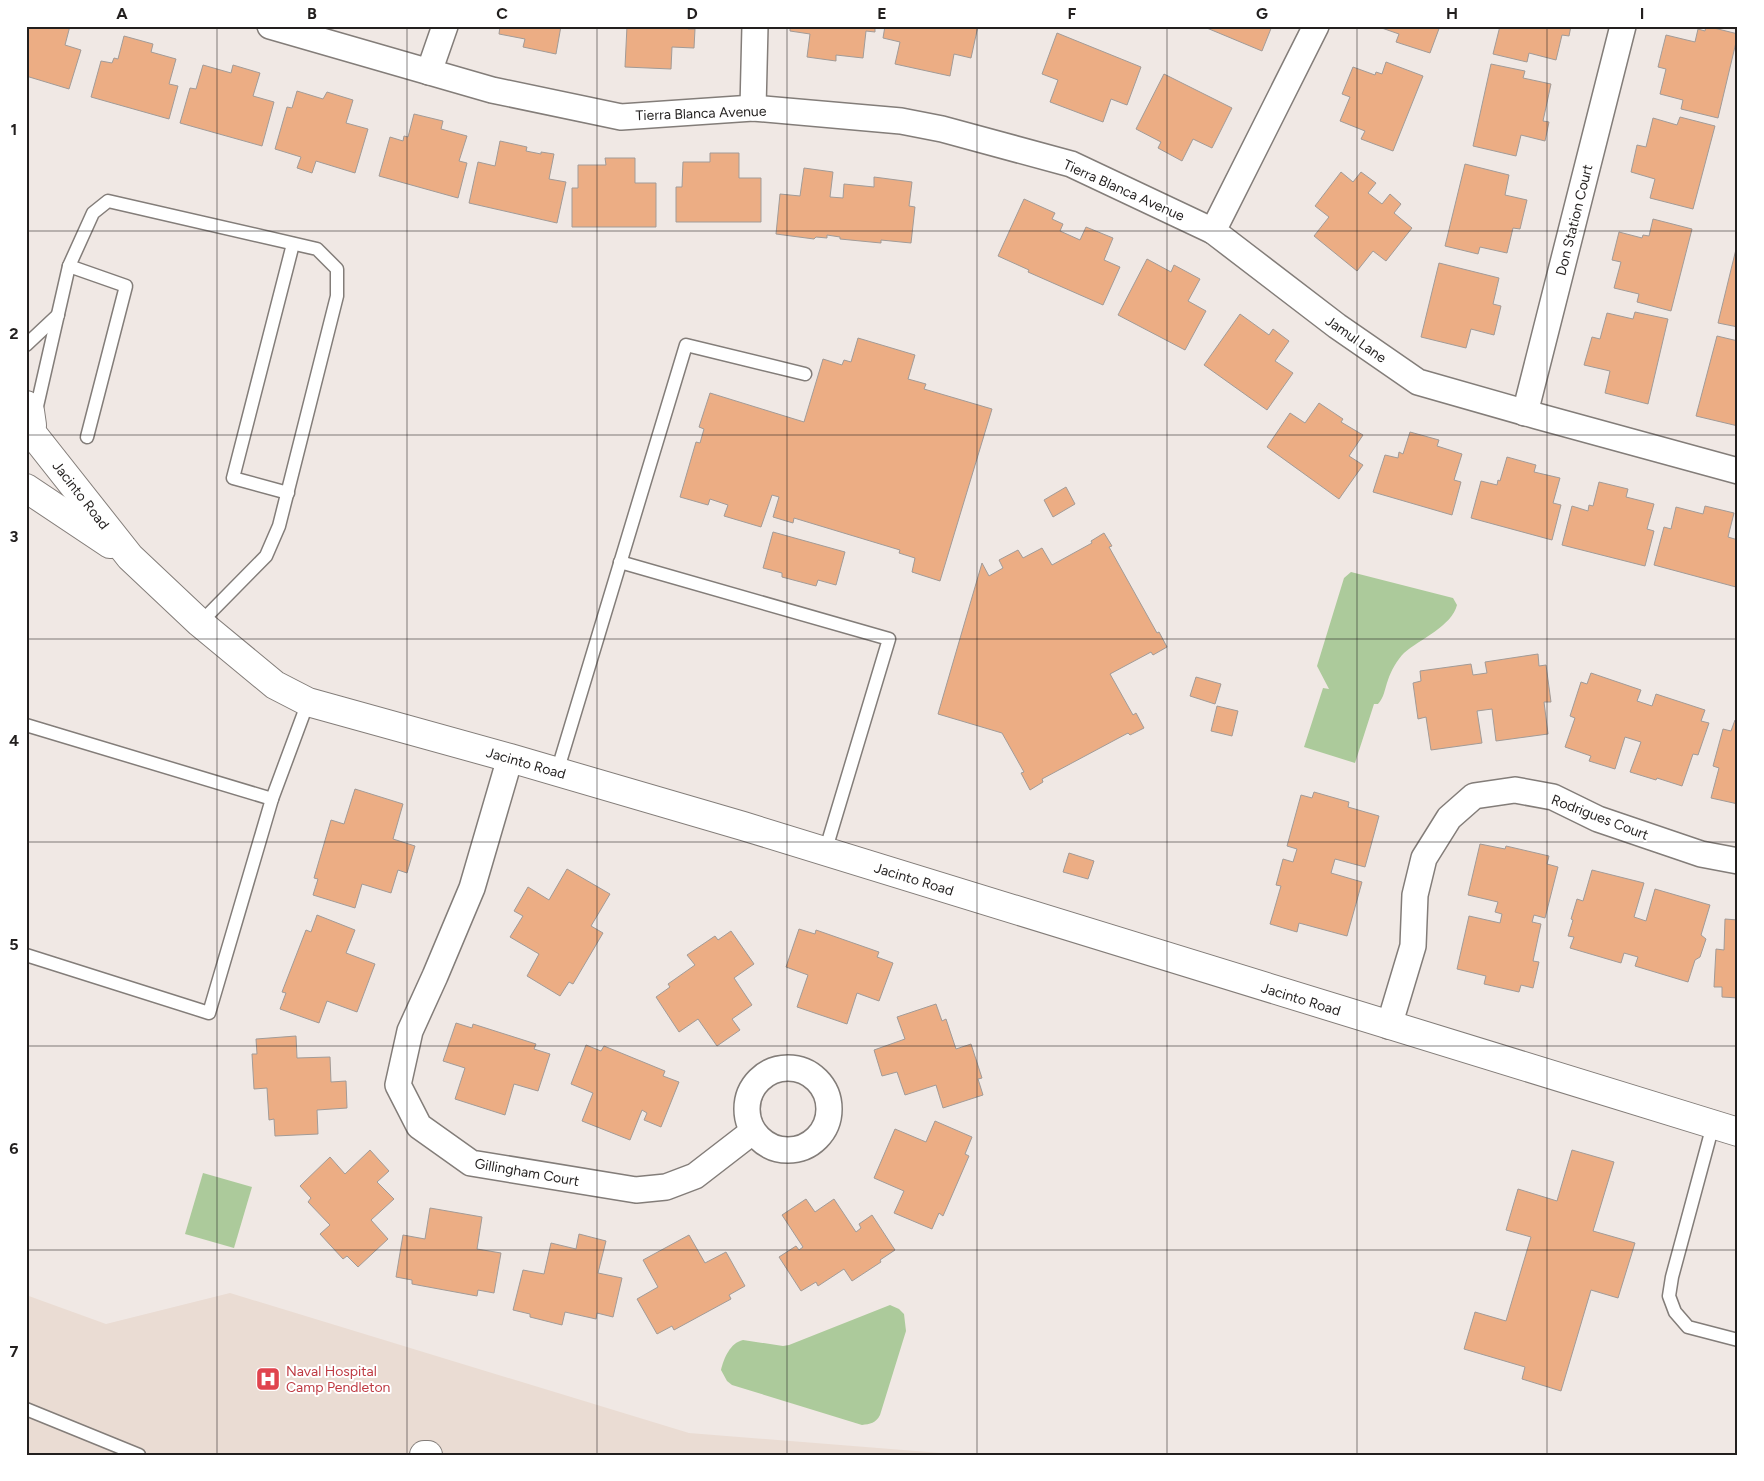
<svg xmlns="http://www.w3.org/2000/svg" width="1764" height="1481" viewBox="0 0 1764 1481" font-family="Figtree,sans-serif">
	<rect width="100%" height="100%" fill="#f0e8e4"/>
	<path fill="#eadcd3" d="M230,1293L689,1433L966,1455H26V1295L106,1324Z"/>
	<g fill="#acca9b">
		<path d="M1351,572L1453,598L1457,605C1452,626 1420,639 1404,653C1397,660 1391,671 1388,680C1385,688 1384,698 1378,704H1374L1355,763L1304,747L1323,688L1329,689L1317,666L1344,578Z"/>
		<path d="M203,1173L252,1187L234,1248L185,1234Z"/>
		<path d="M890,1305L899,1309L904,1314L906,1331L880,1415C876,1423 870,1424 862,1425L732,1385L727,1381L721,1370C724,1358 730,1343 743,1340L783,1346L789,1345Z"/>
	</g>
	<g fill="#ecad84" stroke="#a29b97">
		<path d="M26,26H70L65,45L81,50L69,89L26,76Z"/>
		<path d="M500,26H561L556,54L523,47L525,39L499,34Z"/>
		<path d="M627,26H688V29H695L694,48L672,47L671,69L625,67Z"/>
		<path d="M790,26H875V32L866,31L863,58L836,55V61L807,57L810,34L790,31Z"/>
		<path d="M885,26H978L971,58L954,54L950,76L895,64L900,42L883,38Z"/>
		<path d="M1202,26H1272L1262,51Z"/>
		<path d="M1376,26H1440L1430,53L1396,42L1399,34Z"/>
		<path d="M1500,26H1571L1569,36L1562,35L1556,60L1529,53L1527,62L1493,54Z"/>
		<path d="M1706,26L1738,34L1718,118L1681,109L1683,100L1660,94L1666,69L1658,67L1666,35L1695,42L1698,29L1705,31Z"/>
		<path d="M1057,33L1141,67L1127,105L1111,99L1103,122L1050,102L1058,80L1042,74Z"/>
		<path d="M124,36L153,44L151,52L176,59L169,84L178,86L169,119L91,97L101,61L112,63L114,58L118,59Z"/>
		<path d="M1386,62L1423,76L1393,151L1361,139L1365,131L1340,121L1350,97L1342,94L1353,67L1375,75L1376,72L1382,74Z"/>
		<path d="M1491,64L1525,71L1523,78L1551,84L1543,121L1549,122L1545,141L1521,135L1516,156L1473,146Z"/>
		<path d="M203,65L231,73L233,65L260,73L253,96L274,102L262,146L180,123L190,88L196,89Z"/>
		<path d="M1164,74L1232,108L1212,148L1193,139L1182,161L1158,148L1161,142L1136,129Z"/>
		<path d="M297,91L323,99L327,92L353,100L346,123L368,129L355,173L316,161L312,173L297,168L301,157L275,149L287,107L292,108Z"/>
		<path d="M414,114L443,121L441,129L467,136L459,161L467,163L458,198L379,176L390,137L403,141L404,136L408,137Z"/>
		<path d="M1680,117L1715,126L1693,209L1650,198L1655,179L1631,172L1637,145L1646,147L1653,118L1677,125Z"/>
		<path d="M500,141L527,147L526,151L541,154V152L554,154L549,179L566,182L557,223L469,203L478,162L495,166Z"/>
		<path d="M710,153H739V178H761V222H676V187H682L683,162H710Z"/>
		<path d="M605,158H635V183H656V227H572V188H578V165H606Z"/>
		<path d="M1465,164L1509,175L1505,195L1527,200L1520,229L1513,228L1507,253L1480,247L1478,254L1445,246Z"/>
		<path d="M804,168L833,172L830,197L843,198L844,184L874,187V177L912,182L909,206L915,207L911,243L881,240V243L840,239V237L827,235V238L816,237L814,239L776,234L780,194L800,196Z"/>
		<path d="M1341,172L1353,182L1361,172L1376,183L1368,193L1382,204L1390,194L1401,204L1394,213L1412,228L1386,261L1373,251L1357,271L1314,236L1329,217L1315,206Z"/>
		<path d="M1024,199L1055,213L1052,219L1063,224L1060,231L1080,240L1086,227L1113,238L1104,260L1120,267L1103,305L1028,272L1029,270L998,256Z"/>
		<path d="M1653,219L1692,229L1671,311L1637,302L1639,294L1614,288L1621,262L1612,260L1619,232L1642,238L1643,235L1649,236Z"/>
		<path d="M1738,241V327L1718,323Z"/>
		<path d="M1147,259L1171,272L1174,265L1200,279L1188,301L1206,311L1185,350L1118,315Z"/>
		<path d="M1439,263L1499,278L1493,304L1501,306L1494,335L1471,329L1466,348L1421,337Z"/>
		<path d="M1635,312L1668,319L1648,404L1605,393L1610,371L1584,365L1592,337L1600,339L1607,313L1633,319Z"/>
		<path d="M1240,314L1269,335L1273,329L1289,341L1275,361L1293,373L1267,410L1204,365Z"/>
		<path d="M1717,336L1738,341V426L1696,416Z"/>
		<path d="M858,338L915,355L908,379L926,384L924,389L992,409L940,581L912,572L915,558L899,553L900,550L794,518L793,523L773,517L779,497L772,495L761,527L724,516L728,505L710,499L708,505L680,497L696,442L700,443L704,429L699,427L710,393L804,422L823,359L842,365L844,360L851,362Z"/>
		<path d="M1319,403L1343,419L1341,422L1363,435L1349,456L1363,465L1339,499L1267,447L1290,413L1305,423Z"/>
		<path d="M1410,432L1439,440L1437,446L1462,454L1454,480L1461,482L1452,515L1373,492L1385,455L1398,458L1399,452L1403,454Z"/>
		<path d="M1507,457L1536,465L1534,472L1560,478L1553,503L1561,505L1552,540L1471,518L1481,481L1497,485L1498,480L1500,481Z"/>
		<path d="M1599,482L1628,489L1626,497L1654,504L1647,529L1654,531L1645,566L1562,545L1572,506L1588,511L1589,505L1593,506Z"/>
		<path d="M1066,487L1075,504L1053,517L1044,500Z"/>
		<path d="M1705,506L1734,513L1728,537L1738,540V580L1736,587L1654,565L1664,527L1671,529L1676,507L1703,514Z"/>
		<path d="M773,532L845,552L836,585L818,580L816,586L782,577V573L763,568Z"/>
		<path d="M1104,533L1112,546L1109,547L1157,633L1159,632L1167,647L1153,655L1151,652L1110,674L1133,715L1136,713L1144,728L1130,735L1128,733L1042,779L1043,782L1030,790L1021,773L1024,772L1002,733L938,714L982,563L989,576L1003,568L999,560L1018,550L1023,558L1042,548L1052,565L1092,543L1091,541Z"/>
		<path d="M1538,654L1539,666L1546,665L1551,702H1544L1548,734L1496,741L1492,709L1477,711L1482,743L1431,750L1426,717L1418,719L1413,683L1421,681L1420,671L1471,664L1473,675L1487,673L1485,662Z"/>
		<path d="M1591,673L1641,690L1637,701L1652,706L1656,694L1705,710L1701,721L1709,723L1698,755L1693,754L1682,786L1657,778L1656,780L1630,772L1641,742L1625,737L1615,769L1589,761L1591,756L1565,747L1575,718L1570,716L1581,682L1587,684Z"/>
		<path d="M1196,677L1221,684L1215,704L1190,696Z"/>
		<path d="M1217,706L1238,711L1232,736L1211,731Z"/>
		<path d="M1735,720L1738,721V804L1711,798L1719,768L1713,766L1723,729L1731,731Z"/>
		<path d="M355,789L403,804L393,839L415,846L407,873L398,870L391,893L362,884L355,908L313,895L318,879L314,878L331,820L344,824Z"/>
		<path d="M1314,792L1349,802L1348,807L1379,816L1365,867L1335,859L1331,873L1362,882L1347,936L1299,923L1297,932L1270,924L1281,886L1276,885L1283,859L1293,862L1297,849L1287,846L1301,795L1312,798Z"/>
		<path d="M1480,844L1505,849L1506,846L1549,856L1547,864L1558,867L1545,918L1534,915L1532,922L1541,924L1533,961L1539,962L1533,988L1521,985L1519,992L1484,984L1486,976L1457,969L1469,916L1500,923L1502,914L1495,912L1498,902L1468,895Z"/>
		<path d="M1069,853L1094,861L1088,879L1063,872Z"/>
		<path d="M567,869L610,894L591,926L603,933L573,984L569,982L560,996L527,976L539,954L510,937L523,916L514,911L528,887L549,900Z"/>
		<path d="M1592,870L1644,883L1634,917L1646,921L1655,889L1710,905L1701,935L1706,939L1700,957L1695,960L1688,982L1635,966L1638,957L1624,953L1621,963L1570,948L1574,937L1568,936L1573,920L1571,919L1577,899L1583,901Z"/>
		<path d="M317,915L355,930L346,953L375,964L357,1012L327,1001L319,1023L280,1009L286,993L282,992L306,930L311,932Z"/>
		<path d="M1725,919L1738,920V998L1722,997V987H1714L1716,949L1724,950Z"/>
		<path d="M799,929L815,934L816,930L879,952L877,957L893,963L879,1001L857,993L847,1024L797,1007L808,975L786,967Z"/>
		<path d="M731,931L754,964L734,978L752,1005L732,1019L740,1030L717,1046L698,1019L679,1032L656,997L670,987L668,984L695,965L687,955L715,936L718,940Z"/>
		<path d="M936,1004L942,1021L946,1019L956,1049L971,1044L982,1078L978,1079L983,1095L943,1108L936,1085L905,1095L897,1072L882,1076L874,1050L905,1039L897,1017Z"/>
		<path d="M456,1023L472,1028L473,1024L536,1044L534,1049L550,1054L538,1091L514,1084L505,1115L455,1099L465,1068L443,1061Z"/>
		<path d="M296,1036L297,1058L330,1057L331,1082L346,1081L347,1108L317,1110L318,1134L275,1136L274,1119L269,1120L267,1088L254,1089L252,1054H257L256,1039Z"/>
		<path d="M586,1045L601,1051L604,1046L665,1071L663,1076L679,1082L661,1127L644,1120L647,1113L642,1110L630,1140L582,1121L593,1093L571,1084Z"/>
		<path d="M935,1121L972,1137L965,1154L969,1156L943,1216L939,1213L932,1229L894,1213L904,1191L874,1178L895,1129L926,1142Z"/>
		<path d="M370,1150L389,1171L377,1182L394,1199L371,1220L388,1239L358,1267L347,1256L343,1259L320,1234L330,1225L308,1202L311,1198L300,1186L330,1157L345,1174Z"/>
		<path d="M1572,1150L1614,1162L1593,1231L1635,1243L1618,1298L1591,1290L1561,1391L1522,1379L1525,1367L1464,1349L1475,1312L1506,1321L1531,1237L1506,1230L1518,1189L1557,1201Z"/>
		<path d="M806,1199L815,1212L834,1199L856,1232L861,1228L859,1224L872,1215L895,1250L880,1260L881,1262L852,1281L844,1269L818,1286L816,1282L801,1291L779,1257L796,1246L799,1250L803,1247L782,1215Z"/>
		<path d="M430,1208L482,1217L477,1249L501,1253L494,1293L478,1290L477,1296L412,1284V1280L396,1277L403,1235L425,1239Z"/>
		<path d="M579,1234L606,1241L598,1273L622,1278L613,1317L597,1313L596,1319L565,1312L562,1325L530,1317V1314L513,1310L523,1270L544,1274L551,1243L576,1249Z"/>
		<path d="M689,1235L705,1263L726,1252L745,1286L729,1295L731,1299L674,1330L672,1326L657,1334L637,1299L658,1287L643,1260Z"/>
	</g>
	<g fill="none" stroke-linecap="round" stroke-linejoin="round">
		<defs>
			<g id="lane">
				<path d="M69,266L126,286L87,437"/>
				<path d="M26,345L58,315"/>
				<path d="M35,415L69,266L93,213L108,201L317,249L337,269V296L279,526L266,556L200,623"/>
				<path d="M288,493L233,478L293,244"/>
				<path d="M620,562L889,639L825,852"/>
				<path d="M26,725L272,799L209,1013L26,955"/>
				<path d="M557,772L686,345L805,374"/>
				<path d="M272,799L308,702"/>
				<path d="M1713,1125L1672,1277L1669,1296L1675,1312L1688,1327L1738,1340"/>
				<path d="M26,1409L139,1455"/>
			</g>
			<g id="street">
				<path d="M270,26L492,90L621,117L753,108L901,121L942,129L1071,164L1213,231"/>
				<path d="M1316,26L1213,231L1337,326L1418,382L1537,416L1738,471"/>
				<path d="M429,72L445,26"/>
				<path d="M753,108L755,26"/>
				<path d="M1525,413L1623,26"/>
				<path d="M510,758L472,888L435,976L410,1031L398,1085L419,1126L471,1163L636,1190L666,1187L695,1176L752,1132"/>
				<path d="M1389,1026L1413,946L1415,895L1424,858L1449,818L1474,796L1515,790L1553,797L1598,819L1701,854L1738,861"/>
				<circle cx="788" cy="1109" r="41"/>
			</g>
			<g id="secondary">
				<path d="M26,405L30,411L32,425"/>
				<path d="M32,433L130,557L200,623L275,685L308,702L510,758L743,826L1738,1132"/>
				<path d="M26,488L110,544"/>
				<path d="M424,1455H428"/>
			</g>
		</defs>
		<use href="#lane" stroke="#837d79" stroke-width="15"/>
		<use href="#street" stroke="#837d79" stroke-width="28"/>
		<use href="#secondary" stroke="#837d79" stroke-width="30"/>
		<use href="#lane" stroke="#fff" stroke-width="12"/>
		<use href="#street" stroke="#fff" stroke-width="25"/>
		<use href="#secondary" stroke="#fff" stroke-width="28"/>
	</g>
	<path fill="none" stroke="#221f1e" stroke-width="1" stroke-opacity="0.55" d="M217,26V1455M407,26V1455M597,26V1455M787,26V1455M977,26V1455M1167,26V1455M1357,26V1455M1547,26V1455M26,231H1738M26,435H1738M26,639H1738M26,842H1738M26,1046H1738M26,1250H1738"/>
	<defs>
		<symbol id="hospital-square" viewBox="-11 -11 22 22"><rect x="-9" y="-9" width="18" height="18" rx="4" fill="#e0444e" stroke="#fff"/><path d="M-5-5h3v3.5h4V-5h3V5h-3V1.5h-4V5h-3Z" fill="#fff"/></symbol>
	</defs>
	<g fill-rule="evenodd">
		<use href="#hospital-square" x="254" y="1365" width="28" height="28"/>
	</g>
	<g text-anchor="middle" stroke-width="4" stroke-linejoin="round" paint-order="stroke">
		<g font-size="14" fill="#221f1e" stroke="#fff">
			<text transform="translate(701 113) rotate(-2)" y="5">Tierra Blanca Avenue</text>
			<text transform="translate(1124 190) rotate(24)" y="5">Tierra Blanca Avenue</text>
			<text transform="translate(1574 220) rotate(-76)" y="5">Don Station Court</text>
			<text transform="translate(1356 339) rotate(35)" y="5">Jamul Lane</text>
			<text transform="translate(81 495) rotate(52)" y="5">Jacinto Road</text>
			<text transform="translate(526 763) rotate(16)" y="5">Jacinto Road</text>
			<text transform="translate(1600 817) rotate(21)" y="5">Rodrigues Court</text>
			<text transform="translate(914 879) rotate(17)" y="5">Jacinto Road</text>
			<text transform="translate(1301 999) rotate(17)" y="5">Jacinto Road</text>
			<text transform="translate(527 1172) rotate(10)" y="5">Gillingham Court</text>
		</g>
		<g font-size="14" fill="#be3a42" stroke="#fff" text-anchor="start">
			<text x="286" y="1376">Naval Hospital<tspan x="286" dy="16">Camp Pendleton</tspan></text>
		</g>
	</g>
	<rect width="1764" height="1481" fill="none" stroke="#ffffff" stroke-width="55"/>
	<rect x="28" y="28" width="1708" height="1426" fill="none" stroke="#221f1e" stroke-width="2"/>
	<g font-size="16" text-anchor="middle" font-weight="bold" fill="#221f1e">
		<text x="122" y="19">A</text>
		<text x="312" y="19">B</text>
		<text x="502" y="19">C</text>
		<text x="692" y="19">D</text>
		<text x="882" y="19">E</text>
		<text x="1072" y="19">F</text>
		<text x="1262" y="19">G</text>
		<text x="1452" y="19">H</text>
		<text x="1642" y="19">I</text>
		<text x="14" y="135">1</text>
		<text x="14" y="339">2</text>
		<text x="14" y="542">3</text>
		<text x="14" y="746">4</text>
		<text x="14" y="950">5</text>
		<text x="14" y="1154">6</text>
		<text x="14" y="1357">7</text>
	</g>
</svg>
